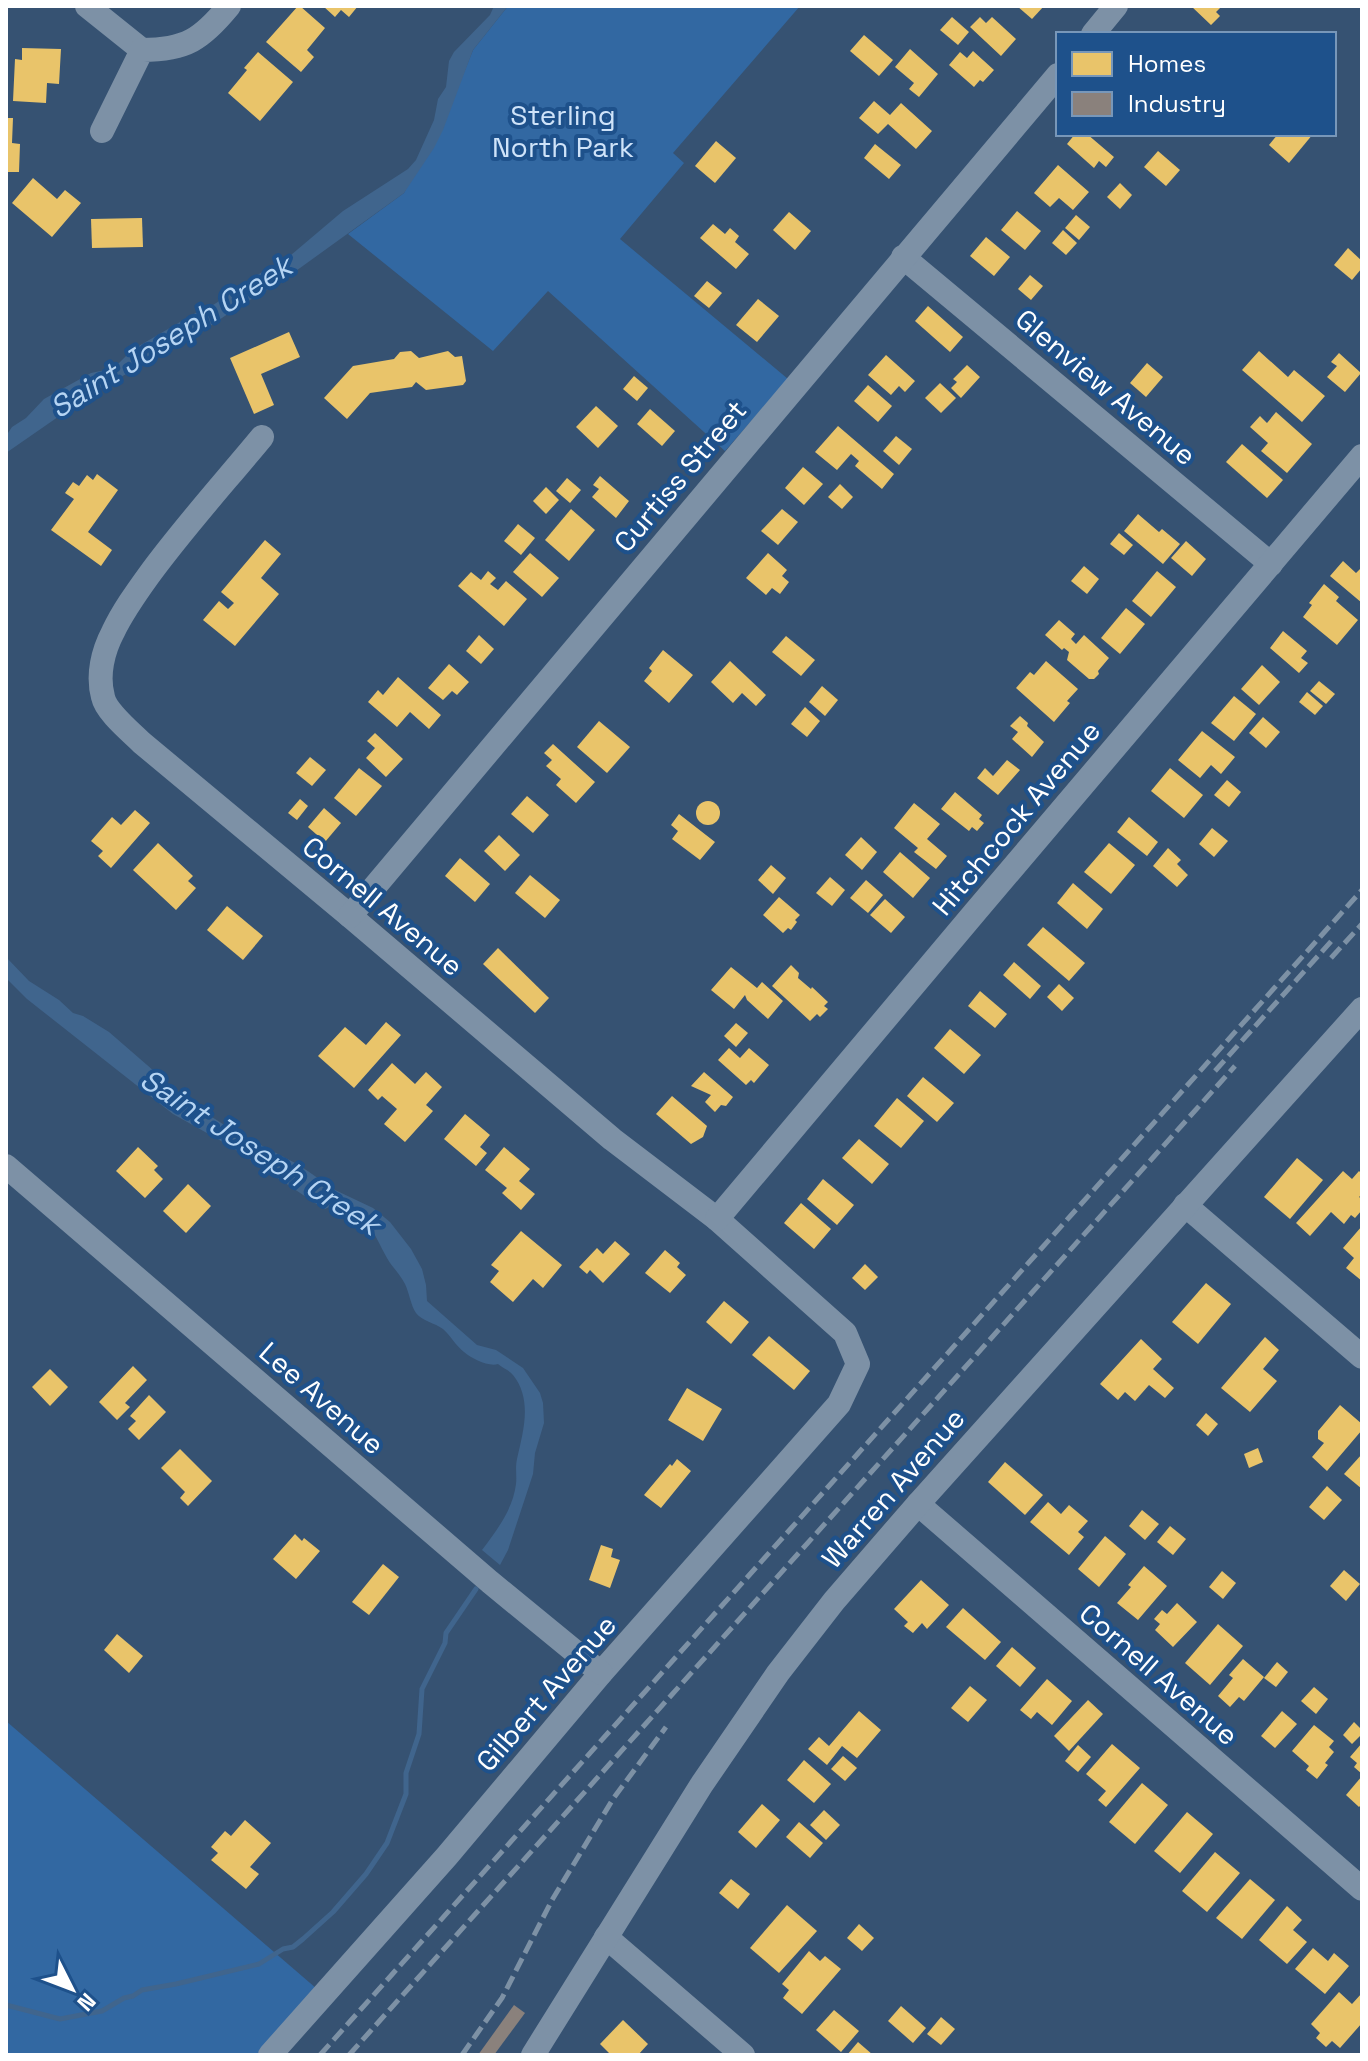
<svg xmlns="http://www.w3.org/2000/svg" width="1368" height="2061" viewBox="0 0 1368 2061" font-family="'Space Grotesk',sans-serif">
	<rect width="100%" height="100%" fill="#365272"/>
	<g fill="#3268a2">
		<path d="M508,6H800L673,153L684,163L620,239L788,379L725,451L548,291L493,351L348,234L404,193L461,80L473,50Z"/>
		<path d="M6,1721L317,1989L257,2055H6Z"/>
	</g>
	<g fill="#40658d">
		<path d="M494,6H508L473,50L443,130L434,148L404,193L282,281L235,309L203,331L94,392L6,453V436L12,427L26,418L44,399L91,373L105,370L119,363L132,350L204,308C214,306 220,301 227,293L291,255L343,211L408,169L416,160L434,120L438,99L446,87L449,61L454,52L490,15Z"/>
		<path d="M6,957L29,981L59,1000L73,1013L83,1016L109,1032L192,1104L232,1130L299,1165L335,1190L373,1208L390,1222L411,1249L422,1269L426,1285L427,1301L477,1345L496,1350L523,1368L540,1393L543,1403L544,1423L535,1453L533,1474L508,1550L500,1565L482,1550C497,1530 513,1509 516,1484C517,1476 515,1468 517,1459C523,1432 533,1400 513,1375C510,1371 503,1368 498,1364C489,1367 472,1359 464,1352C456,1346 451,1336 443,1329C435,1323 422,1321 416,1313C411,1306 409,1292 405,1284C400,1274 392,1267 387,1258C372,1231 370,1217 340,1202L325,1209L318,1205L230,1146L173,1114L27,999L6,978Z"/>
	</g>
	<g fill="#e9c46a">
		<path d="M298,6H300L325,28L307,50L314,57L301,72L266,42Z"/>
		<path d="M323,6H358L349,17L341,10L335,17Z"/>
		<path d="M1017,6H1044L1032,19Z"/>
		<path d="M1191,6H1222L1216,12L1220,16L1211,25Z"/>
		<path d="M952,17L969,32L958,45L940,30Z"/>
		<path d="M980,17L986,23L992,17L1016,39L1001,56L970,27Z"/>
		<path d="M864,35L893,60L879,76L850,51Z"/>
		<path d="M22,48L61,49L59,84L47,83L46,103L13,101L15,59L22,60Z"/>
		<path d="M910,49L938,74L919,97L909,89L914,83L895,67Z"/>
		<path d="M973,51L994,70L983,82L980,80L974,87L949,65L960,52L967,58Z"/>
		<path d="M258,52L293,82L260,121L228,93L247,70L244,68Z"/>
		<path d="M874,101L890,115L901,103L932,131L916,149L888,124L878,134L859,118Z"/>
		<path d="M6,118H13L12,143L20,144L19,172H6Z"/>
		<path d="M1075,134H1087L1114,157L1106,167L1099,161L1094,168L1067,144Z"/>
		<path d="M1278,134H1313L1289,163L1269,145Z"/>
		<path d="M716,141L736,158L715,183L695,166Z"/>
		<path d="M875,144L901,165L889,179L864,158Z"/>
		<path d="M1158,151L1180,170L1166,186L1144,167Z"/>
		<path d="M1058,165L1089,192L1073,210L1059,198L1050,207L1034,193Z"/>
		<path d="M33,178L57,199L65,190L81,203L52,237L12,203Z"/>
		<path d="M1120,183L1132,195L1120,209L1107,197Z"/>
		<path d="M1017,211L1041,231L1025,250L1001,230Z"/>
		<path d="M789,212L811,231L795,250L773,230Z"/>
		<path d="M1076,215L1090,227L1079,240L1065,228Z"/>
		<path d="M142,218L143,247L92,248L91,219Z"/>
		<path d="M713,224L725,234L730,228L739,236L735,242L749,254L736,269L700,238Z"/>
		<path d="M1063,230L1077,243L1066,255L1052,243Z"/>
		<path d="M986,237L1010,257L994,276L970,256Z"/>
		<path d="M1348,248L1362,261V268L1352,280L1334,265Z"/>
		<path d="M1030,275L1043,286L1031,300L1018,289Z"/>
		<path d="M707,281L722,293L709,308L694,296Z"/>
		<path d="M758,299L779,316L757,342L736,325Z"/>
		<path d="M928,306L963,337L950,352L915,321Z"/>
		<path d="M289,332L300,357L261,374L274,405L254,414L230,358Z"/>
		<path d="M411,351L419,358L448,351L455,357L462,356L466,381L463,385L426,390L416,382L412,387L370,393L347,419L324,398L353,366L394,359L400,352Z"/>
		<path d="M1259,351L1288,377L1294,370L1325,396L1302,422L1242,370Z"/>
		<path d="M1339,353L1361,373L1345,392L1327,377L1337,366L1331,362Z"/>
		<path d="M886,355L915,381L905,392L899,386L891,395L868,375Z"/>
		<path d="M1147,363L1163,377L1146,397L1130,383Z"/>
		<path d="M967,365L980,377L961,398L951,388L957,382L953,379Z"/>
		<path d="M634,376L648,388L637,401L623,389Z"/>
		<path d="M940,383L956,398L941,413L925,398Z"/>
		<path d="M868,385L892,406L878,422L854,401Z"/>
		<path d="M596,406L618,426L598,448L576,427Z"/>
		<path d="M650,409L675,431L662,446L637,424Z"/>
		<path d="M1276,412L1312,444L1287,473L1261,451L1268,443L1250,427L1260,416L1267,423Z"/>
		<path d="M838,426L894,474L882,489L855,466L859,461L851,454L837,470L815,452Z"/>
		<path d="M896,436L912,449L899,465L883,451Z"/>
		<path d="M1242,444L1283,480L1267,498L1226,462Z"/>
		<path d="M803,467L823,484L804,505L785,488Z"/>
		<path d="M97,474L118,490L88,532L112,550L101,566L51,530L74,499L65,493L73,482L79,486L87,475L93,480Z"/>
		<path d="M600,476L629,501L616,518L592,497L599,489L593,485Z"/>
		<path d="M567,478L581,490L570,503L556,491Z"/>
		<path d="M840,484L853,497L842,509L828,497Z"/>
		<path d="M546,487L559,500L546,514L533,501Z"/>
		<path d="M571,509L595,530L569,561L545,540Z"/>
		<path d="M782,509L798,522L778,545L761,531Z"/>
		<path d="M1138,514L1159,532L1162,529L1180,544L1163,564L1124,531Z"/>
		<path d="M518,524L535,538L521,555L504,541Z"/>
		<path d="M1119,533L1133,545L1124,555L1110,544Z"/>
		<path d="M265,540L281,554L261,578L279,594L235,646L203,620L219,601L228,609L234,603L221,592Z"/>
		<path d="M1186,541L1206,559L1192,576L1171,558Z"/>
		<path d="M530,553L559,578L542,597L513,572Z"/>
		<path d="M768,553L787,570L782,576L789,582L780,594L772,588L766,595L746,578Z"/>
		<path d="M1343,561L1356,573L1362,567V603L1330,576Z"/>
		<path d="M1084,566L1099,579L1087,594L1071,581Z"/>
		<path d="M488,571L496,578L490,584L498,590L506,581L527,599L504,626L458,586L471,572L481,580Z"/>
		<path d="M1157,571L1176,587L1151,617L1132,601Z"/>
		<path d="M1324,584L1339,597L1336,601L1358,620L1337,645L1303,617L1312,605L1309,603Z"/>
		<path d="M1126,608L1145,624L1120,654L1101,638Z"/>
		<path d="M1059,620L1075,634L1071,639L1076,644L1084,635L1109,658L1098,671L1099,674L1094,679H1089L1067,660L1069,652L1064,648L1062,650L1045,635Z"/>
		<path d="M1283,631L1307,651L1301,658L1308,663L1299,673L1270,648Z"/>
		<path d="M479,635L494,649L481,664L466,651Z"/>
		<path d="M786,636L815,660L801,676L772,652Z"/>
		<path d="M663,650L693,675L669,703L644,681L652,671L649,668Z"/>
		<path d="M730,661L766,695L756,706L742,693L733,703L711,682Z"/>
		<path d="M1046,661L1078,689L1067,701L1070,703L1054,722L1016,688L1030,672L1034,675Z"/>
		<path d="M449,664L469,682L457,695L452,691L443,700L428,688Z"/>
		<path d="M1262,665L1280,682L1259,705L1241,689Z"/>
		<path d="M398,677L441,715L429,729L410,712L397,727L368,702L378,690L383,695Z"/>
		<path d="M1319,681L1335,694L1326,704L1310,691Z"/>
		<path d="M822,686L838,700L825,716L809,702Z"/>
		<path d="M1307,692L1323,706L1315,715L1299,702Z"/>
		<path d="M1234,696L1256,714L1234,741L1211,723Z"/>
		<path d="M805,707L820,721L807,737L791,724Z"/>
		<path d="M1020,716L1028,723L1027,726L1044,742L1032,757L1012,739L1018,732L1010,726Z"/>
		<path d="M1263,717L1280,732L1266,748L1249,733Z"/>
		<path d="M599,721L630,747L607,773L577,747Z"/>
		<path d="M1202,731L1235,757L1221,774L1211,765L1200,778L1178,760Z"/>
		<path d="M375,733L403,759L386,777L366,758L375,748L367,741Z"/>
		<path d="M553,744L595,782L576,803L556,785L561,779L546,766L552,760L544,753Z"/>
		<path d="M310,757L326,770L312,786L296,773Z"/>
		<path d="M1007,760L1020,770L998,795L977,778L985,768L993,776Z"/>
		<path d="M359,768L382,786L356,816L334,798Z"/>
		<path d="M1170,768L1203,795L1184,818L1151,791Z"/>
		<path d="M1227,780L1241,792L1229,807L1214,795Z"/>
		<path d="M955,792L982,815L979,819L984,823L977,831L972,827L969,831L941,809Z"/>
		<path d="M527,796L549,815L533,833L511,814Z"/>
		<path d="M300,799L308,806L297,820L288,813Z"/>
		<circle cx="708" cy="813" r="12"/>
		<path d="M914,803L940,824L927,839L947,856L936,869L914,852L918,848L894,828Z"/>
		<path d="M324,808L341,823L325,842L308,827Z"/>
		<path d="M135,810L150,823L111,868L98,856L103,851L91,841L112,817L121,825Z"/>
		<path d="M679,814L715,842L700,860L672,839L678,831L671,825Z"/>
		<path d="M1129,817L1158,842L1147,856L1117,832Z"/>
		<path d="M1212,828L1228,841L1214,857L1199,844Z"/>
		<path d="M499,835L520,855L505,871L484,851Z"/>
		<path d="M861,837L877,852L862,870L845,855Z"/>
		<path d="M158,843L193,876L188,881L196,888L176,910L133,870Z"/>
		<path d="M1109,843L1135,865L1111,894L1084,872Z"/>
		<path d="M1168,848L1181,860L1177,864L1188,875L1177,887L1153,866Z"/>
		<path d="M900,852L930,878L913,898L883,872Z"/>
		<path d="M460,858L490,884L475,902L445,876Z"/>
		<path d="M771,865L786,878L773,894L758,880Z"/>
		<path d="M530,875L560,900L545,918L515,893Z"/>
		<path d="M830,877L845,890L832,906L816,893Z"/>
		<path d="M866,880L883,895L868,913L850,898Z"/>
		<path d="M1073,883L1103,909L1087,929L1057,903Z"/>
		<path d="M779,897L800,915L795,920L797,922L791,930L788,928L783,933L763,915Z"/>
		<path d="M885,899L905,917L891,933L870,915Z"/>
		<path d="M227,906L263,936L243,960L207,930Z"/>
		<path d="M1043,927L1085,963L1069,981L1027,945Z"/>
		<path d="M498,948L549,998L535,1013L483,964Z"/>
		<path d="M1014,962L1041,986L1030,999L1003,975Z"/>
		<path d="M791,965L799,973L798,978L811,989L812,987L828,1002L824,1006L828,1009L820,1017L817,1014L810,1021L772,986Z"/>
		<path d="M731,967L757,988L762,982L783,1001L768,1019L747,1000L745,995L734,1009L711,990Z"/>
		<path d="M1059,984L1074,998L1062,1011L1047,997Z"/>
		<path d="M980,991L1007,1014L995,1028L968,1006Z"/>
		<path d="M386,1022L401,1035L354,1088L318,1056L345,1027L366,1045Z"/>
		<path d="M736,1023L748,1033L736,1047L724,1036Z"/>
		<path d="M950,1029L981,1055L964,1074L934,1048Z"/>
		<path d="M729,1048L740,1058L749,1048L769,1065L754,1083L751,1080L746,1085L718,1060Z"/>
		<path d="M392,1063L415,1084L426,1072L442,1087L426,1105L433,1111L405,1142L384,1124L397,1109L382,1096L378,1100L368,1090Z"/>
		<path d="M704,1072L733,1097L726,1106L721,1105L715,1112L705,1102L711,1095L691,1086Z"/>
		<path d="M923,1077L954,1103L937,1122L907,1096Z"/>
		<path d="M672,1096L707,1126L703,1137L691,1144L656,1114Z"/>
		<path d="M897,1098L924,1121L901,1148L874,1126Z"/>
		<path d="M465,1114L490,1135L480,1147L487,1153L476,1166L444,1139Z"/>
		<path d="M859,1139L889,1164L872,1184L842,1158Z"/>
		<path d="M138,1147L158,1166L154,1170L163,1179L145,1198L116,1171Z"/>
		<path d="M504,1147L530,1169L519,1181L535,1194L521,1210L502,1193L507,1188L485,1170Z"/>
		<path d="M1297,1158L1323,1180L1290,1219L1264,1197Z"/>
		<path d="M1343,1171L1352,1179L1359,1171L1362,1174V1194L1359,1197L1362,1199V1210L1355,1218L1351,1215L1344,1224L1331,1212L1310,1236L1296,1223Z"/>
		<path d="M823,1179L854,1205L837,1225L807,1199Z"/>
		<path d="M188,1184L211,1206L186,1233L163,1211Z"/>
		<path d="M801,1203L831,1229L814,1249L784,1223Z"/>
		<path d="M1362,1226V1281L1346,1268L1354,1258L1343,1248Z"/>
		<path d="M521,1231L562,1265L543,1288L533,1279L513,1302L490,1282L499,1271L491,1265Z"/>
		<path d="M615,1241L630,1254L603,1283L590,1270L587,1274L579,1267L597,1248L603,1254Z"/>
		<path d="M665,1250L680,1263L677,1267L686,1275L670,1293L645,1273Z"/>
		<path d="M865,1264L878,1277L865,1290L852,1278Z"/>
		<path d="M1206,1283L1231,1304L1198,1344L1172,1322Z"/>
		<path d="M724,1301L749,1322L731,1344L706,1322Z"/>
		<path d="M769,1336L810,1371L794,1390L752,1355Z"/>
		<path d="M1265,1337L1279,1350L1263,1369L1277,1381L1250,1412L1221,1388Z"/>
		<path d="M1141,1339L1162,1359L1153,1369L1174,1388L1165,1398L1149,1385L1135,1401L1125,1392L1118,1400L1100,1384Z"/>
		<path d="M133,1366L147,1380L125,1403L130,1407L117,1420L99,1402Z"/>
		<path d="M50,1369L68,1387L50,1406L32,1387Z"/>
		<path d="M687,1388L722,1409L703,1441L668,1420Z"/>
		<path d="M149,1395L166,1412L139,1440L128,1429L136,1421L130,1416Z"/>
		<path d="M1340,1405L1362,1424V1430L1327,1471L1312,1457L1324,1443L1318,1439V1431Z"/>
		<path d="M1206,1413L1218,1424L1208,1436L1196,1425Z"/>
		<path d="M1258,1448L1263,1462L1249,1468L1244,1454Z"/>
		<path d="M180,1449L212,1481L188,1506L180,1498L185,1492L161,1468Z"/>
		<path d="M1362,1454V1489L1344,1474Z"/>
		<path d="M677,1459L691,1471L661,1508L644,1495L670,1464L672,1466Z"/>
		<path d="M1005,1462L1043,1495L1025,1515L988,1482Z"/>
		<path d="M1327,1486L1342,1500L1324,1520L1309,1507Z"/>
		<path d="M1048,1502L1061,1514L1069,1505L1088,1521L1078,1532L1084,1537L1069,1555L1030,1522Z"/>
		<path d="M1142,1510L1159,1524L1145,1540L1129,1526Z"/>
		<path d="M1170,1526L1186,1539L1173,1555L1157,1542Z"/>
		<path d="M295,1534L302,1541L304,1538L320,1551L296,1579L273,1559Z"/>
		<path d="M1105,1536L1126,1554L1099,1587L1078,1569Z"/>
		<path d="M601,1545L613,1549L611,1557L620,1560L610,1588L589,1580Z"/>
		<path d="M383,1564L399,1577L369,1615L352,1602Z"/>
		<path d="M1144,1566L1167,1586L1138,1620L1117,1603L1131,1587L1128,1585Z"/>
		<path d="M1344,1570L1360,1584L1346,1601L1330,1586Z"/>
		<path d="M1222,1571L1236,1583L1223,1599L1209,1587Z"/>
		<path d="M921,1580L949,1605L927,1629L922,1623L913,1633L904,1626L908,1622L894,1609Z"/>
		<path d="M1177,1603L1197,1622L1173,1647L1155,1630L1160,1624L1154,1619L1162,1610L1167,1614Z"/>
		<path d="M963,1608L1001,1642L985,1660L946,1627Z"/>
		<path d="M1218,1624L1243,1646L1210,1685L1185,1663Z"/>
		<path d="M117,1634L143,1656L129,1673L104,1650Z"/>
		<path d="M1012,1647L1036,1668L1020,1687L996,1666Z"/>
		<path d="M1243,1659L1264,1677L1244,1701L1239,1697L1230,1707L1218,1696L1233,1678L1229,1675Z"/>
		<path d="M1277,1662L1288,1672L1276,1687L1264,1678Z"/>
		<path d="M1047,1679L1072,1701L1052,1725L1037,1712L1031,1719L1020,1710Z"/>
		<path d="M970,1686L987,1700L968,1722L951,1708Z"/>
		<path d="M1314,1687L1328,1699L1316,1714L1301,1701Z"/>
		<path d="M1088,1700L1103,1714L1069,1751L1054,1736Z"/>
		<path d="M859,1711L881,1730L857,1758L842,1746L827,1765L808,1749L819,1737L829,1746Z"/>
		<path d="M1282,1711L1297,1724L1275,1748L1261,1736Z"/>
		<path d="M1354,1722L1362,1730V1734L1352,1744L1343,1735Z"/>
		<path d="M1314,1725L1334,1741L1329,1747L1334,1752L1325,1763L1328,1765L1317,1779L1306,1770L1309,1766L1292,1751Z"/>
		<path d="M1362,1743V1774L1354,1767L1357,1763L1350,1757Z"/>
		<path d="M1112,1744L1140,1768L1106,1807L1098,1800L1106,1791L1086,1774Z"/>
		<path d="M1078,1745L1091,1757L1078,1772L1065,1761Z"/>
		<path d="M843,1756L857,1768L845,1781L831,1769Z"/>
		<path d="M804,1760L831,1784L814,1803L787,1780Z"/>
		<path d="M1362,1776V1804L1359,1807L1346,1795Z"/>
		<path d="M1142,1783L1168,1805L1135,1844L1109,1822Z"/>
		<path d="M762,1804L780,1820L756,1848L738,1832Z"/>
		<path d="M824,1810L840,1825L826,1840L810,1825Z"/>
		<path d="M1187,1812L1213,1834L1180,1873L1154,1851Z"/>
		<path d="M245,1820L271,1843L250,1867L259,1874L246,1889L211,1860L218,1853L211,1847L225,1831L231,1836Z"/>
		<path d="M799,1822L823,1843L810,1858L786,1837Z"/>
		<path d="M1215,1852L1240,1873L1207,1912L1182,1891Z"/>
		<path d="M731,1879L750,1894L738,1909L719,1893Z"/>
		<path d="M1250,1879L1275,1900L1242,1939L1216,1918Z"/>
		<path d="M787,1905L817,1931L779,1973L750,1948Z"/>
		<path d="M1287,1906L1302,1920L1293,1930L1307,1942L1287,1964L1259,1940Z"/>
		<path d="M859,1924L874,1938L862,1951L847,1938Z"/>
		<path d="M1313,1948L1328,1961L1334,1953L1349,1966L1325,1994L1295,1969Z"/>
		<path d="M809,1951L820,1961L825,1956L841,1969L802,2014L783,1998L789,1990L782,1984Z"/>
		<path d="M1339,1992L1352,2004L1362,1993V2023L1340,2048L1332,2041L1326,2047L1316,2038L1320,2033L1311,2024Z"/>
		<path d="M901,2006L926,2028L913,2043L888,2021Z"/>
		<path d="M834,2010L859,2031L841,2052L816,2030Z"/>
		<path d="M941,2017L955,2029L941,2045L927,2034Z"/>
		<path d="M623,2020L648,2044L638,2055H611L600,2044Z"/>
		<path d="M858,2042L873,2055H847Z"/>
	</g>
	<path fill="#8a817c" d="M514,2005L525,2013L494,2055H478Z"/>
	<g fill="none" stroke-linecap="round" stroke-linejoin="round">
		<path stroke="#40658d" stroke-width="5" d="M6,2005L60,2019L102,2011L124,1998L133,1996L142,1990L176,1984L259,1964L283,1949L293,1947L303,1939L333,1912L366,1874L387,1843L406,1794V1773L419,1734L422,1689L445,1643L446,1633L476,1589"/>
		<g stroke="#7d91a6" stroke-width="24">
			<path d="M87,6L142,50"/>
			<path d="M1093,34L1116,6"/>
			<path d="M102,131L142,50C186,50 202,39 229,6"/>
			<path d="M903,257L1271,564"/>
			<path d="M262,437C224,483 184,527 149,575C136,593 123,611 113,632C103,651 97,675 103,697C106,712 131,732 142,743L350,916L612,1139L717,1219L845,1333L858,1364L839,1404L601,1673L447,1856L270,2055"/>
			<path d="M350,916L1058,75"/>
			<path d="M6,1166L490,1582L601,1673"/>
			<path d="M1185,1205L1362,1357"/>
			<path d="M717,1219L976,911L1362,456"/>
			<path d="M918,1504L1362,1889"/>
			<path d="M606,1937L743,2055"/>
			<path d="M533,2055L702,1784L778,1673L834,1601L918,1504L1362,1009"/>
		</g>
		<g stroke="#7d91a5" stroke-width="5" stroke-dasharray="14 6" stroke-linecap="butt">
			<path d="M1331,958L1362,924"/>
			<path d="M1215,1071L1335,937"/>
			<path d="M320,2055L1362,890"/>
			<path d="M349,2055L1235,1066"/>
			<path d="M462,2055L502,1998L552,1900L613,1799L666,1727"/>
		</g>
	</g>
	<g text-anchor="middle" stroke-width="8" stroke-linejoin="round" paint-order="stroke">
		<g font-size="28" fill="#cfe3f9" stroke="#1e518b">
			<text x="563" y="125">Sterling<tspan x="563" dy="32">North Park</tspan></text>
		</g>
		<g font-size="28" fill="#fff" stroke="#1e518b">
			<text transform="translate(1106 387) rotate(40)" y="10">Glenview Avenue</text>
			<text transform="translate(680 476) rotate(-50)" y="10">Curtiss Street</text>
			<text transform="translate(1016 818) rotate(-50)" y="10">Hitchcock Avenue</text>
			<text transform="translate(383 906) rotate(40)" y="10">Cornell Avenue</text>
			<text transform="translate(322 1398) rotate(41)" y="10">Lee Avenue</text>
			<text transform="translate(893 1488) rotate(-49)" y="10">Warren Avenue</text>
			<text transform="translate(1159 1674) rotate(41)" y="10">Cornell Avenue</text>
			<text transform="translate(546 1693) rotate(-49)" y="10">Gilbert Avenue</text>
		</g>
		<g font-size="30" font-style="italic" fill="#b5d4f3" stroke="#1e518b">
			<text transform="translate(171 337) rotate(-32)" y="10">Saint Joseph Creek</text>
			<text transform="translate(260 1152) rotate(33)" y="10">Saint Joseph Creek</text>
		</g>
	</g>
	<rect width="1368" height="2061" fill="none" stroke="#ffffff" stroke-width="16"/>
	<rect x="1056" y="32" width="280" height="104" fill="#1e518b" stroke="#7897b9" stroke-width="2"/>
	<rect x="1072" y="52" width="40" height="24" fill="#e9c46a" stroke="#7897b9" stroke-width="2"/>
	<text x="1128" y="72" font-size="24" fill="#ffffff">Homes</text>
	<rect x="1072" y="92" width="40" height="24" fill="#8a817c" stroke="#7897b9" stroke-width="2"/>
	<text x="1128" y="112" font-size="24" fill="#ffffff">Industry</text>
	<g transform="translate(72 1989) rotate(132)" stroke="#1e518b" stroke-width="6" paint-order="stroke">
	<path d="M0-6L14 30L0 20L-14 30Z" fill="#ffffff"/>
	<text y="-12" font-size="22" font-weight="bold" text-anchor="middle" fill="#ffffff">N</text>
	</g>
</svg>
